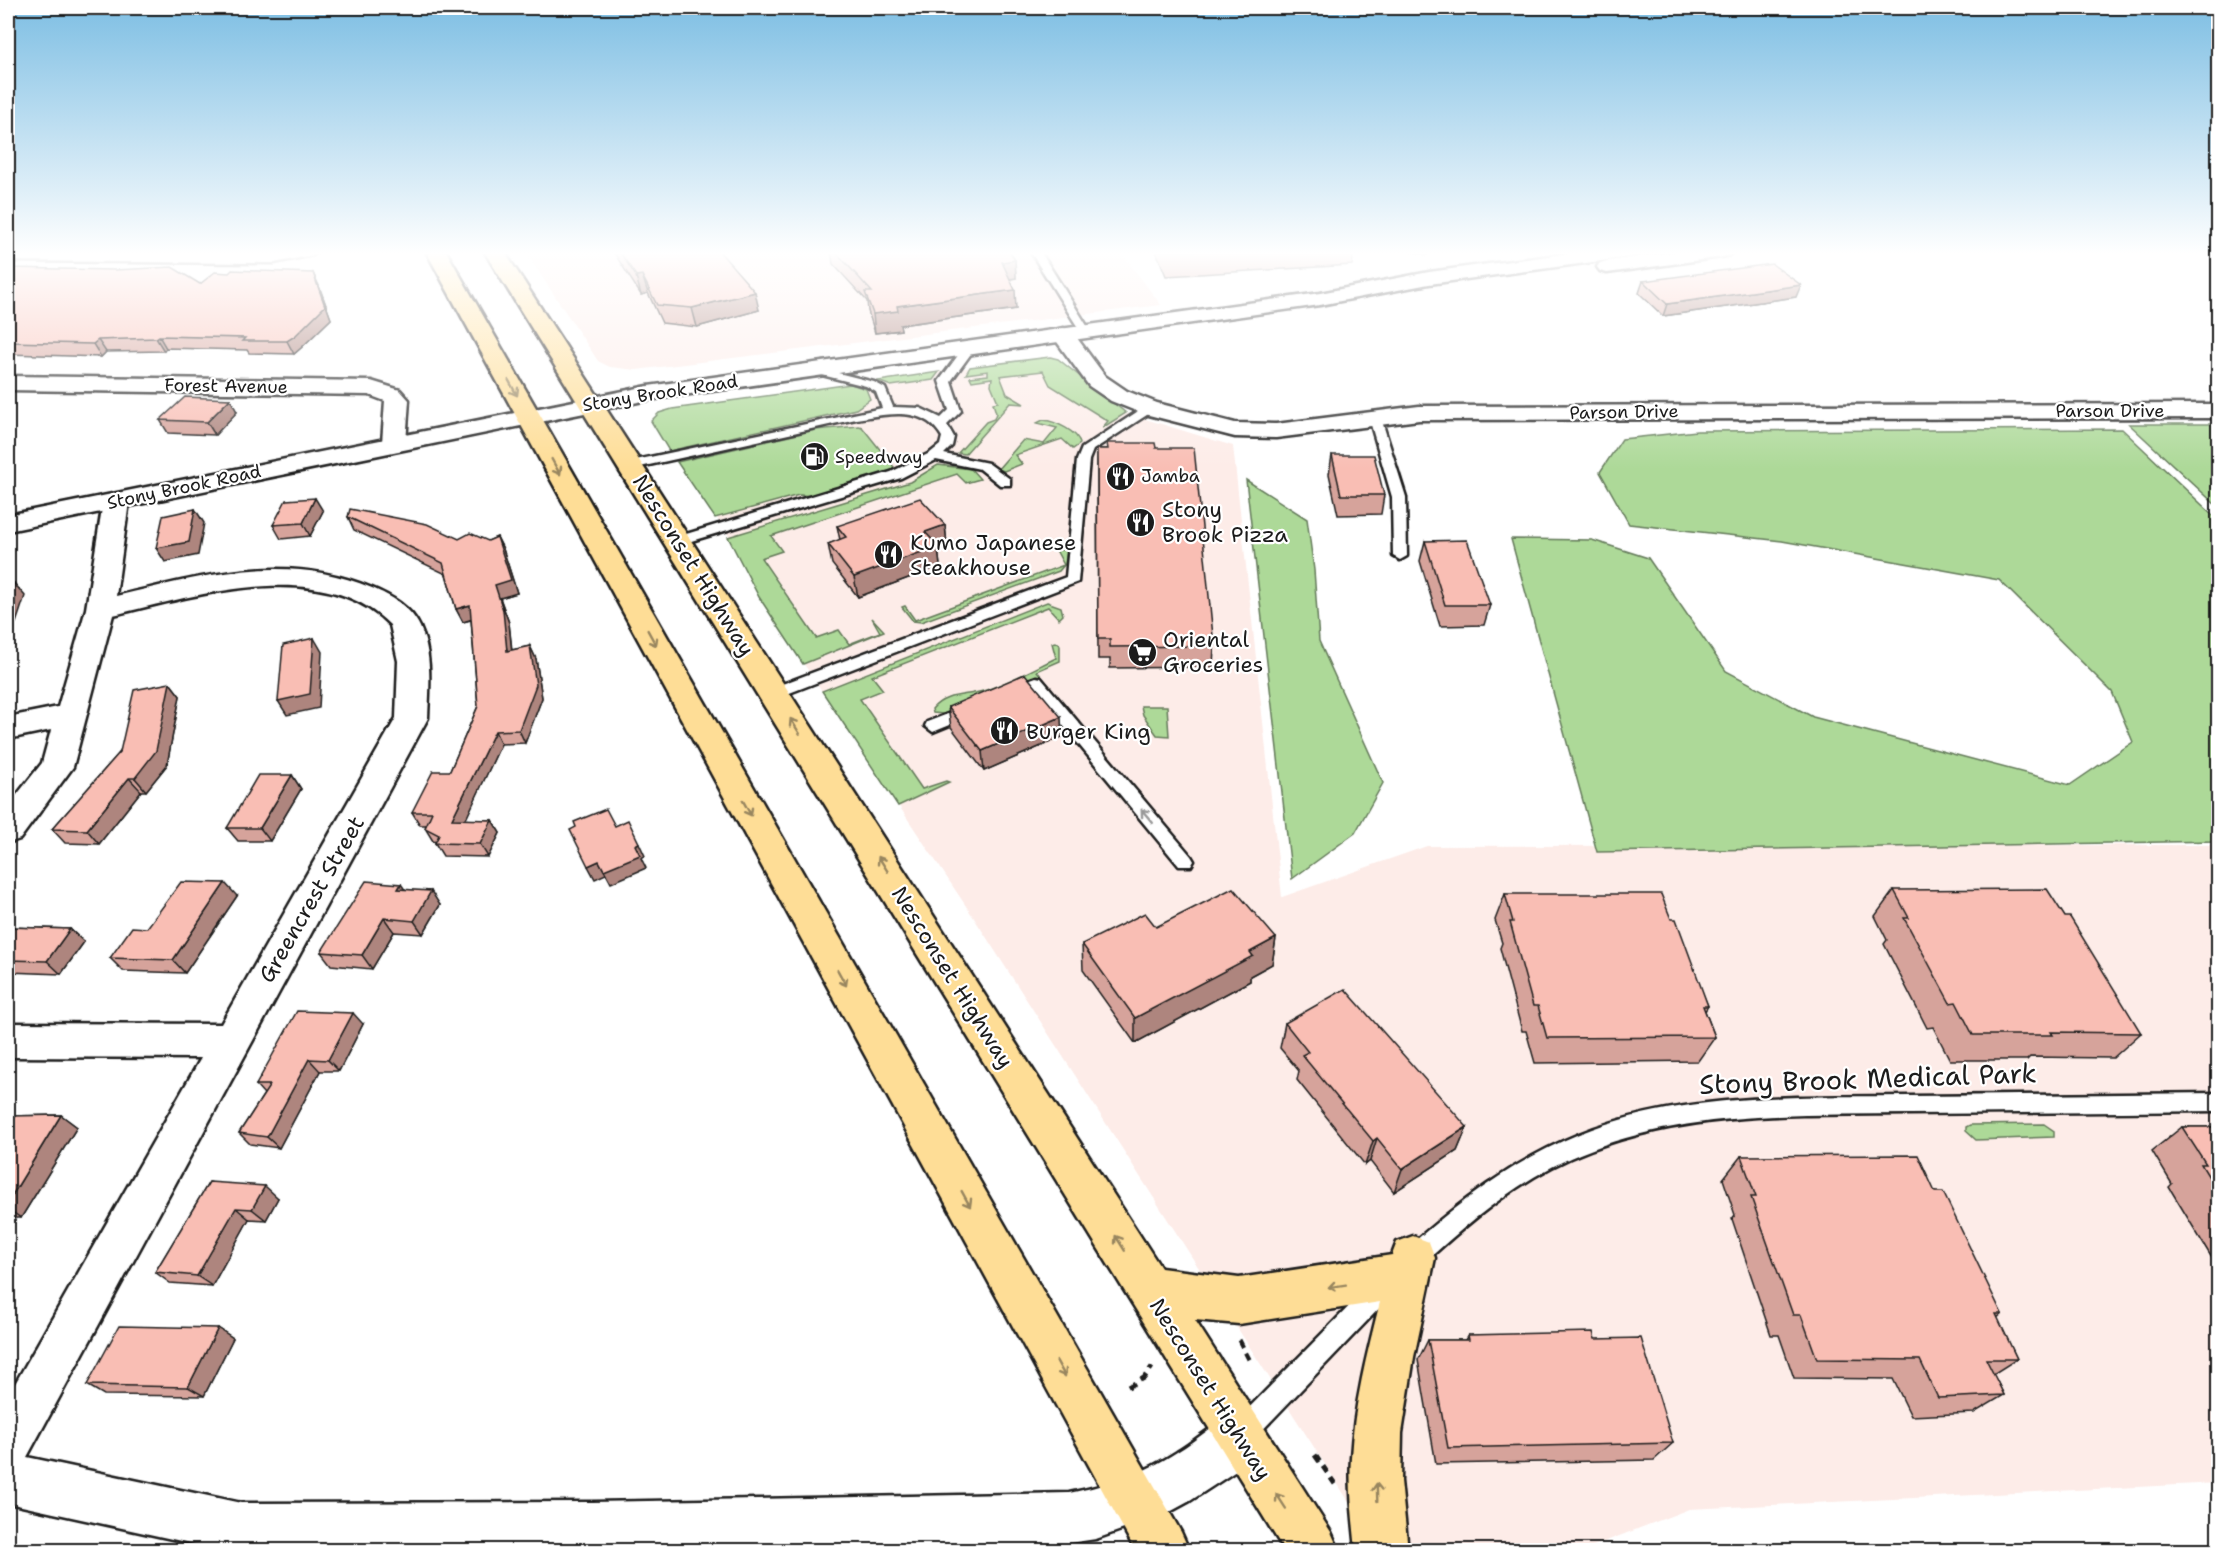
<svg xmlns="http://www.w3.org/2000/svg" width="2226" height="1558" viewBox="0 0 2226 1558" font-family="'Shantell Sans',sans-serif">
	<rect width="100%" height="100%" fill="#fff"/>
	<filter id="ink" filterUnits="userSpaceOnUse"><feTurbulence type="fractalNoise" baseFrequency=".0167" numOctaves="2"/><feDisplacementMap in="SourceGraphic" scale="12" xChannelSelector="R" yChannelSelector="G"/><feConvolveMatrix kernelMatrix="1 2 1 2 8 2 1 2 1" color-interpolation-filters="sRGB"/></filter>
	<g filter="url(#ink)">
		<g fill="#fdece8">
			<path d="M525,251H1120L1161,305L636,370L610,367L598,361Z"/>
			<path d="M1052,356L1119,411L1233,446L1282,897L1427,846L2218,845V1483L1689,1509L1583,1550H1380L974,918L759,597L733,542L651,421L659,413L672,409Z"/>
		</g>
		<g fill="#add998" stroke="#647a5a" stroke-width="1.5">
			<path d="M1050,357L1058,359L1126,413L1102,428L1108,421L1050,385L1043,371L1000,376L1007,394L1024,404L1010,403L965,454L958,453L986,422L994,419L996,413L993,403L998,402L991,385L992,378L972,381L970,377L988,375V371L966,374L970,367Z"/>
			<path d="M939,372L933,380L891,386L878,381Z"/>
			<path d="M851,384L866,389L870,399L856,409L669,451L651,421L659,413L672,409Z"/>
			<path d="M1043,420C1055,421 1079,432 1080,444L1073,449L1062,439L1015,455L1022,464L1004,471L998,469L1023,440L1044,444L1057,428L1037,423Z"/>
			<path d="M2129,424H2218V507Z"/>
			<path d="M859,426L862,427L894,467L891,472L816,496L799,495L715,518L677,462L815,430Z"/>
			<path d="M2122,429L2218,520V841L1597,852L1511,539L1592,540L1648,558L1726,671L1813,717L2070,785L2133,742L2112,692L1999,580L1782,541L1629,524L1600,472L1622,439L1697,431Z"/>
			<path d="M938,465L971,469L980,479L966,483L957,474L771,536L782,551L761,558L816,638L839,630L849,644L880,632L872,618L884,631L803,664L759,597L728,537L910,482Z"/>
			<path d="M1246,480L1307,519L1314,570L1319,641L1383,783L1355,833L1292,879Z"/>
			<path d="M1056,550H1067L1065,564L1059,571L921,622L913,621L902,607L905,606L915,620L1064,565Z"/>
			<path d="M1047,602L1061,607L1063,615L1059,619L1048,607L872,676L883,690L860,699L922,789L946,781L949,782L898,806L822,691Z"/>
			<path d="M1056,642L1060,645V661L1037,671L1052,689V692L981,700L943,714L933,713L932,709C944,694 963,696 979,692C1003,686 1033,669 1056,658L1052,643Z"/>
			<path d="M1141,706H1167L1169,736L1157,735L1143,715Z"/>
			<path d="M2044,1124L2054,1131V1137L1976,1140L1966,1131V1127L1970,1125Z"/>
		</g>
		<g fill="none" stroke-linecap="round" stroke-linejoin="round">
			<defs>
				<g id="service">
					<path d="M1030,251H1040L1091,332L1090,334H1082Z"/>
					<path d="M965,346L975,348L951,381L961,411L947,425L954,437L952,446L944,454L988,463L1010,479V485H1000L980,469L936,460L901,478L678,545L671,541L673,538L891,472L930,453L940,445L942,437C924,405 887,414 856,419L631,469L625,465L631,461L882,408L876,392L866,386L810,372L808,370L814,367L874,382L885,388L893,407L920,408L941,418L949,410L939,381Z"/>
					<path d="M1149,404L1153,405V411L1093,450L1089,460L1078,582L779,697H769L766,693L769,689L1066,577L1077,460L1082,448Z"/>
					<path d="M1375,414L1381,418L1406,497L1407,556L1400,560L1393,556L1392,497L1369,418Z"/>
					<path d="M1036,677L1041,678L1191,856L1194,861L1191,866H1179L1033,689L1014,696L1006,691L1009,687Z"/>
					<path d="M971,705L979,710L977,714L933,732L925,726L927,722Z"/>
					<path d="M2218,1093V1111C2115,1112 2012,1113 1909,1114C1802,1115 1691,1111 1590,1150C1525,1174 1472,1219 1422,1265L1414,1268L1406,1265L1403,1257L1406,1249C1459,1202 1513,1161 1579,1134C1683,1092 1799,1097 1910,1096C2012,1095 2115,1094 2218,1093Z"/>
					<path d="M1383,1277L1391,1280L1394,1288L1391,1296L1251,1442L1242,1445L1233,1442L1230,1433L1233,1424L1375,1280Z"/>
				</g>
				<g id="minor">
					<path d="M8,251H316L313,255L274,263L8,261Z"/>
					<path d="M1063,328L1071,330L1105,376L1127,391L1157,403L1235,423L1276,424L1419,406L2218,404V418L1419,420L1276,438L1235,437L1141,413L1111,401L1089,386L1052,335L1055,330Z"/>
					<path d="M8,376L371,381L400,390L409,400L406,443L403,448L394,450L385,448L382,443L385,401L369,395L8,390Z"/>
					<path d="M116,494L125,496L129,502L116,596C204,576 285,551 372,588C391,596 411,607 420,627C433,655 429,688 428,718L27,1457L241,1503L593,1502L1069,1493C1109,1485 1143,1474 1177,1452C1199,1439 1216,1421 1239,1411L1256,1419L1264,1436L1256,1453L1236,1471L1190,1501L1166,1514L1096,1539L1042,1547L799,1550H222L8,1503V1396L201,1058L8,1057V1023L221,1024L396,718L398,661L390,625C323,555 194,596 113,615L73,767L20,839L8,843V806L42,763L51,730L8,739V717L58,707L86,609L103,502L107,496Z"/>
				</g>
				<g id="secondary">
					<path d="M1586,251H1640L1637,255L1630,257L1429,284L1320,305L648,400L8,531V515L648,386L1320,293L1429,272Z"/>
					<path d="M1680,251H1732L1729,255L1722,257L1607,273L1600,271L1597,267L1600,263L1607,261Z"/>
				</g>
				<g id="trunk">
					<path d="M426,251H446L1181,1532L1189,1550H1135Z"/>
					<path d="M484,251H504L1161,1268L1239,1278L1392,1255L1397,1242L1413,1236L1429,1242L1435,1258L1414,1357L1402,1433L1401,1481L1408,1550H1356C1353,1519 1349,1488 1351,1457C1354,1405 1367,1353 1380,1302L1239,1324L1195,1320L1331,1532L1339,1550H1284Z"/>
				</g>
			</defs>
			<use href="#service" stroke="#1c1c1c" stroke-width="5"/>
			<use href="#minor" stroke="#1c1c1c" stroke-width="5"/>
			<use href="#secondary" stroke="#1c1c1c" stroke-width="5"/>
			<use href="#trunk" stroke="#1c1c1c" stroke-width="5"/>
			<g stroke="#1c1c1c" stroke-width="5" stroke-dasharray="8 6" stroke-linecap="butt">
				<path d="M1239,1340L1251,1363"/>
				<path d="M1128,1387L1144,1378L1152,1367"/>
				<path d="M1315,1455L1335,1484"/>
			</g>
			<use href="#service" fill="#fff" fill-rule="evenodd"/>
			<use href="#minor" fill="#fff" fill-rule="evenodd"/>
			<use href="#secondary" fill="#fff" fill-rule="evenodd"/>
			<use href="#trunk" fill="#fedd96" fill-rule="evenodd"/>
		</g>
		<g fill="#d6a39b" stroke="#1c1c1c" stroke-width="1.5">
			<path d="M604,251H719L759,310L697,327L662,323L648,293L641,295L613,251L604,253Z"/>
			<path d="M831,251H1009L1015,260L1016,278L1010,279L1016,309L900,325L901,330L875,333L868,311L867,301L833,264Z"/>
			<path d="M1156,251H1354L1352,265L1166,276Z"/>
			<path d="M1408,251H1432L1427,255Z"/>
			<path d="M8,268L200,284L313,273L319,286L331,319L301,348L294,354L249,353L247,350L166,348L164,351L106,352L101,357L8,354Z"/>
			<path d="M1643,281L1796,297L1663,316L1639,293Z"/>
			<path d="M230,399L237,412L215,435L168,433L160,420Z"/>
			<path d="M1156,448L1214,646L1213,667L1110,668V659H1098L1097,449Z"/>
			<path d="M1332,455L1384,495L1381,514L1338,515L1329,474Z"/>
			<path d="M323,511L310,536L281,539L273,525Z"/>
			<path d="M348,517L459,539L488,541L497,537L503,549L517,593L500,598L509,623L512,650L530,646L536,659L542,698L525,743L501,744L465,820H492L500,833L488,857L443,856L435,843L436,842L433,841L425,828L426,825H420L412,812L450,771L478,706L471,620L463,622L456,609L446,574L354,530Z"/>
			<path d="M945,525L947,545L938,549L940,566L858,597L832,564L828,544L840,540L837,526Z"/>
			<path d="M1425,541L1490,605L1484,625L1440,626L1420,561Z"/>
			<path d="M170,683L180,696L167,765L146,791H141L99,844L65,843L52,829L120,752Z"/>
			<path d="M948,707L1062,737L984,771L951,727Z"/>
			<path d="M292,775L301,789L270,841H238L227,828Z"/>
			<path d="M405,889L440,905L423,934L394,932L372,969L331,965L321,952Z"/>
			<path d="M1894,890L2141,1033L2113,1058L2030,1057L2027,1060H1950L1933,1027L1927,1028L1884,944L1887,940L1875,916Z"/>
			<path d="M1505,894L1671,919L1708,1006L1705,1011L1715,1037L1698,1061L1535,1063L1526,1031H1522L1500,948L1502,943L1495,920Z"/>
			<path d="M237,896L185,973L123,971L110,958L147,928Z"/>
			<path d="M8,927L70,929L84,942L61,974L8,972Z"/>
			<path d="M1156,927L1276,938L1272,964L1250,976V981L1135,1043L1083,970L1082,944Z"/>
			<path d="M1285,1023L1467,1127L1457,1151L1394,1192L1370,1161L1365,1165L1297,1080L1299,1071L1280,1048Z"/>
			<path d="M363,1024L339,1071H320L279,1148L250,1144L239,1133L264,1094L256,1085Z"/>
			<path d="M61,1115L77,1127L21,1218H8V1116Z"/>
			<path d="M2182,1127H2218V1268L2169,1187L2172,1184L2152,1151Z"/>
			<path d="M1741,1156L1935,1192L2002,1314L1997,1318L2017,1359L1993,1374L2004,1395L1974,1413L1911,1416L1893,1379L1794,1378L1779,1335H1771L1732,1219L1735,1215L1723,1179Z"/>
			<path d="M209,1182L278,1198L266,1220L249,1219L212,1286L170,1283L155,1272Z"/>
			<path d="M218,1328L233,1338L204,1396L104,1395L87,1385Z"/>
			<path d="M1468,1335L1673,1443L1654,1460L1436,1464L1418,1360L1428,1340H1465Z"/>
		</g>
		<g fill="#ae857e" stroke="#1c1c1c" stroke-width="1.5">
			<path d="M1015,260L1016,278L1003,280L1002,262Z"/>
			<path d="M313,273L319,286L331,319L301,348L294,354L287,341Z"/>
			<path d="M642,275L648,293L641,295L636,276Z"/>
			<path d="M1801,285L1796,297L1663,316L1667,304Z"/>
			<path d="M1015,290L1016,309L900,325L901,330L875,333L873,314L897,306Z"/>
			<path d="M755,292L759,310L697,327L692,308Z"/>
			<path d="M159,336L166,348L164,351L156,338Z"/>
			<path d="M98,340L106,352L101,357L93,344Z"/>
			<path d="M230,399L237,412L215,435L207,422Z"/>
			<path d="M315,498L323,511L310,536L303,523Z"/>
			<path d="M195,509L204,523L198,555L165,562L156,548Z"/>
			<path d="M945,525L947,545L938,549L940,566L858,597L854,577L925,532Z"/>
			<path d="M497,537L503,549L517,593L500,598L509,623L513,664L507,651L495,585Z"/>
			<path d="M14,583L25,596L16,623H13L8,643V601Z"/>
			<path d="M470,605L476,618L463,622L456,609Z"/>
			<path d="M314,638L322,652L319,708L287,715L278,701Z"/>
			<path d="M530,646L536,659L542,698L525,743L519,730Z"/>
			<path d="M170,683L180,696L167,765L146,791L135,778Z"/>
			<path d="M1061,717L1062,737L984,771L982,751Z"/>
			<path d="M495,731L501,744L460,832L452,819Z"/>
			<path d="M292,775L301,789L270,841L260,828Z"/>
			<path d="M129,778L141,791L99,844L87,830Z"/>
			<path d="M492,820L500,833L488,857L480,844Z"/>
			<path d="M639,843L645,856L641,858L646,868L611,883L604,870L635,845Z"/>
			<path d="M599,861L606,874L595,879L588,866Z"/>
			<path d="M225,883L237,896L185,973L173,960Z"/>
			<path d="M401,884L410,897L398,889Z"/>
			<path d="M431,891L440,905L423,934L414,921Z"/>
			<path d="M384,918L394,932L372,969L362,955Z"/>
			<path d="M70,929L84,942L61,974L47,961Z"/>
			<path d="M1276,938L1272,964L1250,976V981L1135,1043V1018L1250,952Z"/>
			<path d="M353,1013L363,1024L339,1071L328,1060Z"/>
			<path d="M309,1059L320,1071L279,1148L267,1137Z"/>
			<path d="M61,1115L77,1127L21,1218L8,1209V1202Z"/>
			<path d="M1467,1127L1457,1151L1394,1192L1402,1169Z"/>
			<path d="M1377,1138L1370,1161L1365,1165L1373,1141Z"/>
			<path d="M265,1186L278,1198L266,1220L252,1209Z"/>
			<path d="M236,1208L249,1219L212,1286L197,1276Z"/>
			<path d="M218,1328L233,1338L204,1396L188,1387Z"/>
		</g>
		<g fill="#f9beb4" stroke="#1c1c1c" stroke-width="1.5">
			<path d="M619,251H719L755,292L692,308L657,305L642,275L636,276Z"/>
			<path d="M835,251H1009L1015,260L1002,262L1015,290L897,306L898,311L873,314L865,292H872Z"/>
			<path d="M1772,264L1801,285L1667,304L1643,281Z"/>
			<path d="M172,267L200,284L215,272L229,273L232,270L313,273L325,306L295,336L287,341H242L245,338L159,336L156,338L98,340L93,344L8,342V268L115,270Z"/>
			<path d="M185,397L230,399L207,422L160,420Z"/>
			<path d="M1107,443H1155L1156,448H1194L1214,646L1110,647V639H1098L1097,449H1108Z"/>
			<path d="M1332,455H1374L1384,495H1341Z"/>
			<path d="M315,498L303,523L273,525L286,500Z"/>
			<path d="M920,498L945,525L925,532L938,546L854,577L828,544L846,537L837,526Z"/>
			<path d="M195,509L189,542L156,548L163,516Z"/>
			<path d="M350,509L427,524L459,539L470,533L488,541L497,537L511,580L495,585L503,610L507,651L530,646L536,685L519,730L495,731L452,819L492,820L480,844L435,843L439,835L425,828L432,812H412L433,771H450L478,706L470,605L456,609L443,563L348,517Z"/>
			<path d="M1467,540L1490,605H1445L1425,541Z"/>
			<path d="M14,583L8,601V584Z"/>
			<path d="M314,638L310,694L278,701L283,645Z"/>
			<path d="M1025,674L1061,717L982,751L948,707Z"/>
			<path d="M170,683L156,751L135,778H129L87,830L52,829L120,752L134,690Z"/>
			<path d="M258,775H292L260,828H227Z"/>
			<path d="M606,809L615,826L628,820L639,843L635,845L640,855L604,870L599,861L588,866L570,830L576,827L574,822Z"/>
			<path d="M366,881L401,884L398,889L431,891L414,921L384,918L362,955L321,952Z"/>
			<path d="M181,882L225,883L173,960L110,958L132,927L147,928Z"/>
			<path d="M1233,888L1276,938L1250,952L1253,956L1135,1018L1082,944L1145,913L1156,927Z"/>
			<path d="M2047,889L2065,917H2070L2141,1033L2051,1032L2053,1035H1973L1956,1002L1950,1003L1904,918H1909L1894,890Z"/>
			<path d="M1505,894H1661L1671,919H1676L1708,1006H1703L1715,1037L1547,1038L1538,1006H1533L1510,922H1513Z"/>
			<path d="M8,927L70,929L47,961L8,960Z"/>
			<path d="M1345,989L1467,1127L1402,1169L1377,1138L1373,1141L1302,1055L1308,1052L1285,1023Z"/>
			<path d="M297,1011L353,1013L328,1060L309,1059L267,1137L239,1133L270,1085H256Z"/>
			<path d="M61,1115L8,1202V1116Z"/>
			<path d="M2182,1127H2218V1192L2201,1164H2206Z"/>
			<path d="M1918,1155L1935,1192H1943L2002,1314H1996L2017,1359H1986L2004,1395L1938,1398L1920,1360L1817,1359L1801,1315H1793L1751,1197H1756L1741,1156Z"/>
			<path d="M209,1182L265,1186L252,1209L236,1208L197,1276L155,1272Z"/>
			<path d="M119,1326L218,1328L188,1387L87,1385Z"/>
			<path d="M1593,1332L1595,1339L1641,1338L1673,1443L1448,1448L1428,1340H1469L1468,1335Z"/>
		</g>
		<defs><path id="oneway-shaft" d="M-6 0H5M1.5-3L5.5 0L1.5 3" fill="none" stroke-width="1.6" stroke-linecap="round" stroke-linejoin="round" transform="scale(1.5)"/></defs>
		<g stroke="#98865f">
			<use href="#oneway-shaft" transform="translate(513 388) rotate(61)"/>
			<use href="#oneway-shaft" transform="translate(556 467) rotate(61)"/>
			<use href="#oneway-shaft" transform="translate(652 638) rotate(61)"/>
			<use href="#oneway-shaft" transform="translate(795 726) rotate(-122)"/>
			<use href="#oneway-shaft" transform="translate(747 808) rotate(61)"/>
			<use href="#oneway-shaft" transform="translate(883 864) rotate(-122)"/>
			<use href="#oneway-shaft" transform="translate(842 978) rotate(61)"/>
			<use href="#oneway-shaft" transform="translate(966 1199) rotate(61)"/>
			<use href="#oneway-shaft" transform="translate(1120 1243) rotate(-122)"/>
			<use href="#oneway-shaft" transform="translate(1337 1286) rotate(171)"/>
			<use href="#oneway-shaft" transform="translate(1061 1369) rotate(61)"/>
			<use href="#oneway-shaft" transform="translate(1377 1492) rotate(-92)"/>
			<use href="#oneway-shaft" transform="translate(1281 1501) rotate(-123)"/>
		</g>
		<use stroke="#999" href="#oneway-shaft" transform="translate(1147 816) rotate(-130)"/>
	</g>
	<linearGradient id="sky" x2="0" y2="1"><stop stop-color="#7dbee3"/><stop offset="0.54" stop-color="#fff"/><stop offset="1" stop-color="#fff" stop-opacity="0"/></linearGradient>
	<rect width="2226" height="469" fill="url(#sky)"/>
	<defs>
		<symbol id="fuel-disc" viewBox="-11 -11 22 22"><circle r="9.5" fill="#1c1c1c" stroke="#fff"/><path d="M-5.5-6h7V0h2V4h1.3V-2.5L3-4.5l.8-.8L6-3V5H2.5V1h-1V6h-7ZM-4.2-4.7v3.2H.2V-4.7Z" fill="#fff"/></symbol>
		<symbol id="restaurant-disc" viewBox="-11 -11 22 22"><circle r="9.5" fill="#1c1c1c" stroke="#fff"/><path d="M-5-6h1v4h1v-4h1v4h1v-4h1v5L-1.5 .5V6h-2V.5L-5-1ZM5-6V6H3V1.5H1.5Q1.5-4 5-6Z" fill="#fff"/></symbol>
		<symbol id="supermarket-disc" viewBox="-11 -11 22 22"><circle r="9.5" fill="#1c1c1c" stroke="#fff"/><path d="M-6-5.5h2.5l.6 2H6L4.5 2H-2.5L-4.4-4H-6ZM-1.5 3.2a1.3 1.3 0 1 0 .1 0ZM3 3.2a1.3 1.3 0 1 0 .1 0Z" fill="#fff"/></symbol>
	</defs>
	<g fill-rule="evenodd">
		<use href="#fuel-disc" x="798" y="440" width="33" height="33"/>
		<use href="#restaurant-disc" x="1104" y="460" width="33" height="33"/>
		<use href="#restaurant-disc" x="1124" y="506" width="33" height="33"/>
		<use href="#restaurant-disc" x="872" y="538" width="33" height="33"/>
		<use href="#supermarket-disc" x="1126" y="636" width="33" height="33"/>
		<use href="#restaurant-disc" x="988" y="714" width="33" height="33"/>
	</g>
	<g text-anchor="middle" stroke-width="4.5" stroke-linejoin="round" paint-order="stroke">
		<g font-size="18" fill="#1c1c1c" stroke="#fff">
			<text transform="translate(226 386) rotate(1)" y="6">Forest Avenue</text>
			<text transform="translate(660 393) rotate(-9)" y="6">Stony Brook Road</text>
			<text x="2110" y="417">Parson Drive</text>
			<text transform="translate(1624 412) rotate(-1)" y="6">Parson Drive</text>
			<text transform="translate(184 487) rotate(-12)" y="6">Stony Brook Road</text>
		</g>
		<g font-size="18" fill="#1c1c1c" stroke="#fff" text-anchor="start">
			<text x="835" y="463">Speedway</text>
			<text x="1141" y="482">Jamba</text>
		</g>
		<g font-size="22" fill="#1c1c1c" stroke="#fff" text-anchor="start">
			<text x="1162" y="517">Stony<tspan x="1162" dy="25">Brook Pizza</tspan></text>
			<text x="910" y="550">Kumo Japanese<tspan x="910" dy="25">Steakhouse</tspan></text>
			<text x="1163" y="647">Oriental<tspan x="1163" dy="25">Groceries</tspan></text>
			<text x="1026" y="739">Burger King</text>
		</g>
		<g font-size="22" fill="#1c1c1c" stroke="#fff">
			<text transform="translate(694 565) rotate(58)" y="8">Nesconset Highway</text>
			<text transform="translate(311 899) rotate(-60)" y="8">Greencrest Street</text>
			<text transform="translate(953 977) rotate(58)" y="8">Nesconset Highway</text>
			<text transform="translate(1211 1389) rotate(58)" y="8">Nesconset Highway</text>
		</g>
		<g font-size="27" fill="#1c1c1c" stroke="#fff">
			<text transform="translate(1868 1079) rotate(-2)" y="9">Stony Brook Medical Park</text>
		</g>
	</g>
	<rect width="2226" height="1558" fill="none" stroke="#fff" stroke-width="30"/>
	<rect x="15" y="15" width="2196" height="1528" fill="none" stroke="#1c1c1c" stroke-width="2" filter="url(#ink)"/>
</svg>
